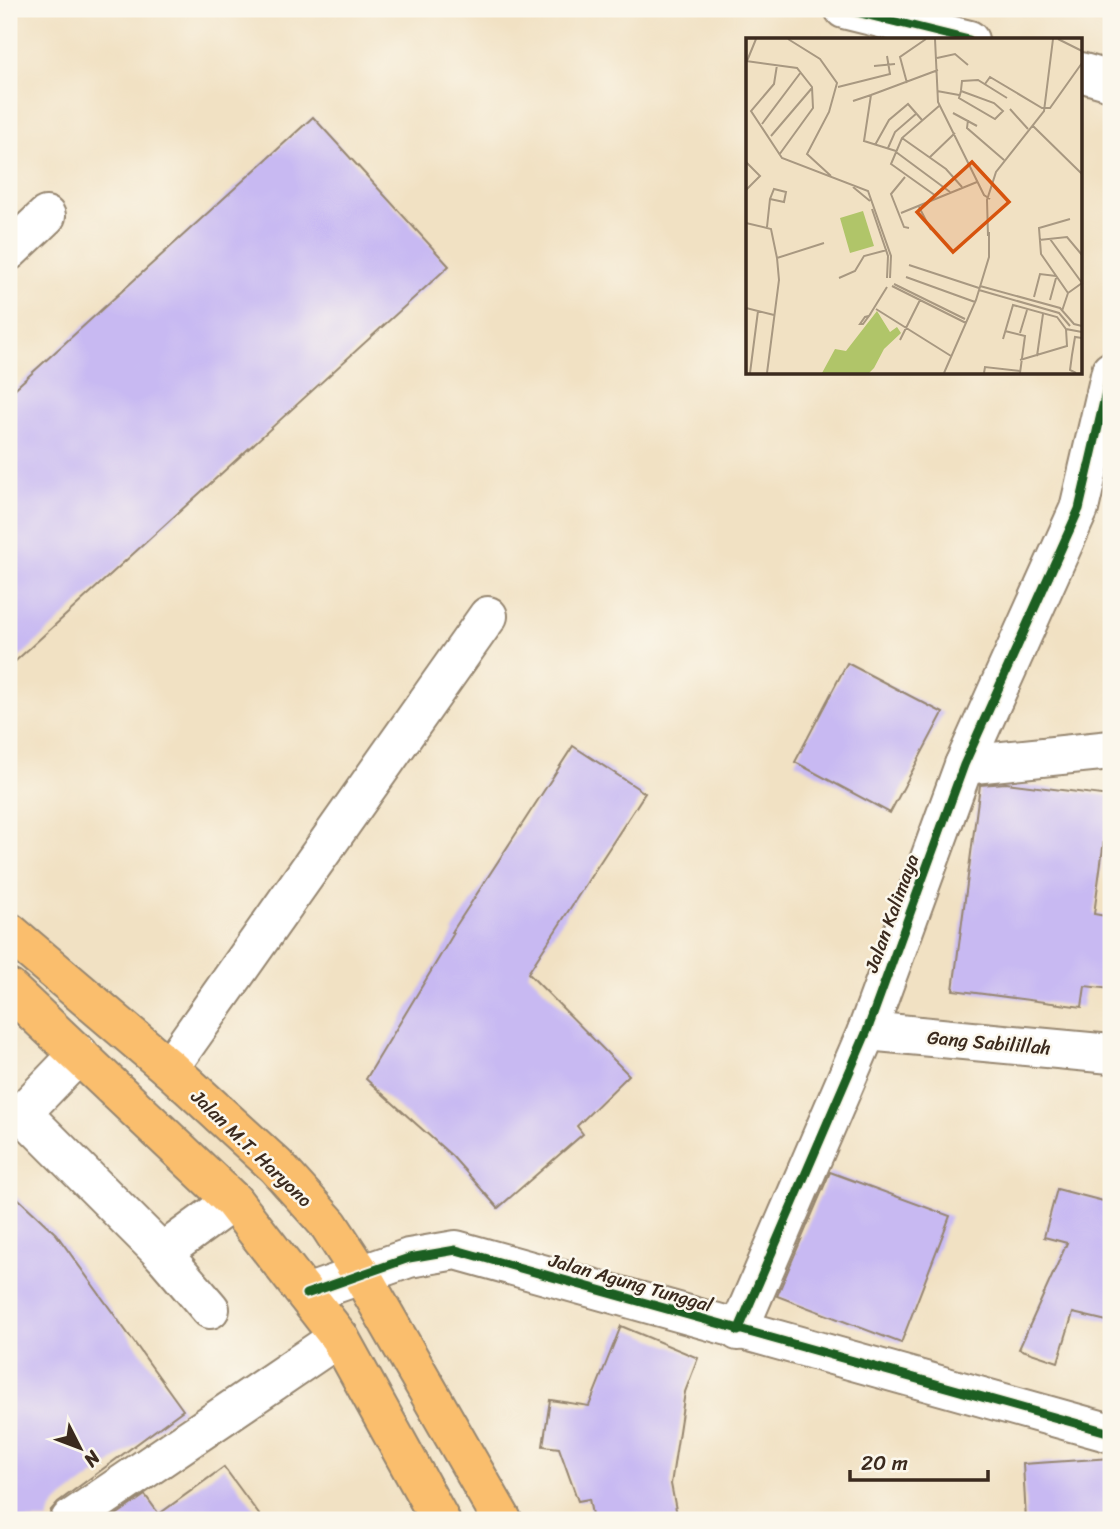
<svg xmlns="http://www.w3.org/2000/svg" width="1120" height="1529" viewBox="0 0 1120 1529" font-family="Sriracha,sans-serif">
	<rect width="100%" height="100%" fill="#fbf7ec"/>
	<filter id="ink" filterUnits="userSpaceOnUse"><feTurbulence type="fractalNoise" baseFrequency=".0143" numOctaves="2"/><feDisplacementMap in="SourceGraphic" scale="14" xChannelSelector="R" yChannelSelector="G"/><feConvolveMatrix kernelMatrix="1 2 1 2 8 2 1 2 1" color-interpolation-filters="sRGB"/></filter>
	<filter id="wash" filterUnits="userSpaceOnUse"><feTurbulence type="fractalNoise" baseFrequency=".00686" numOctaves="4" result="noise"/><feDisplacementMap in="SourceGraphic" scale="28" xChannelSelector="R" yChannelSelector="G"/><feGaussianBlur stdDeviation="1.57" result="paint"/><feColorMatrix in="noise" values="0 0 0 0 0 0 0 0 0 0 0 0 0 0 0 0 0 1.4 0 .05"/><feComposite in="paint" operator="in"/></filter>
	<g filter="url(#wash)">
		<rect width="100%" height="100%" fill="#f1e1c3"/>
		<g id="blocks">
			<g fill="#c8b9f2">
				<path d="M313,117L449,266L9,667V394Z"/>
				<path d="M847,663L943,713L890,813L795,762Z"/>
				<path d="M573,746L645,793L528,973L629,1075L577,1126L583,1134L498,1208L452,1156L366,1079L454,933L452,932Z"/>
				<path d="M1006,783L1110,796L1094,914L1111,917V989L1085,986L1082,1007L953,990L980,785Z"/>
				<path d="M830,1172L950,1216L901,1343L777,1296Z"/>
				<path d="M1057,1189L1111,1203V1322L1073,1313L1058,1362L1019,1349L1067,1243L1044,1237Z"/>
				<path d="M9,1190L56,1234L183,1410L58,1502L51,1510L48,1520H9Z"/>
				<path d="M621,1326L698,1358L685,1392L671,1484L678,1520H593L589,1499L578,1501L559,1448L543,1446L550,1400L589,1406Z"/>
				<path d="M1111,1458V1520H1026L1023,1464Z"/>
				<path d="M224,1467L263,1520H109L145,1495L159,1514Z"/>
			</g>
		</g>
	</g>
	<g filter="url(#ink)">
		<use href="#blocks" fill-opacity="0" stroke="#968670" stroke-width="2"/>
		<g fill="none" stroke-linecap="round" stroke-linejoin="round">
			<defs>
				<g id="minor">
					<path d="M844,9L969,40"/>
					<path d="M1080,72L1111,81"/>
					<path d="M9,251L46,216"/>
					<path d="M964,765L1111,750"/>
					<path d="M867,1031L1111,1054"/>
					<path d="M79,1054L22,1113L162,1253L210,1309"/>
					<path d="M169,1068L488,616"/>
					<path d="M162,1253L233,1201"/>
					<path d="M306,1294L409,1258L456,1250L1111,1433"/>
					<path d="M738,1331L867,1031L964,765L1079,509L1111,371"/>
					<path d="M70,1520L339,1337"/>
				</g>
				<g id="major">
					<path d="M9,932L169,1068L276,1166L329,1225L361,1274L502,1520"/>
					<path d="M9,989L233,1201L339,1337L440,1520"/>
				</g>
			</defs>
			<use href="#minor" stroke="#968670" stroke-width="42"/>
			<use href="#major" stroke="#968670" stroke-width="42"/>
			<use href="#minor" stroke="#fff" stroke-width="38"/>
			<use href="#major" stroke="#fabe6d" stroke-width="38"/>
			<defs>
				<g id="cycleway">
					<path d="M844,9L969,40"/>
					<path d="M306,1294L409,1258L456,1250L1111,1433"/>
					<path d="M738,1331L867,1031L964,765L1079,509L1111,371"/>
				</g>
			</defs>
			<use href="#cycleway" stroke="#fbf7ec" stroke-width="13"/>
			<use href="#cycleway" stroke="#1b5e20" stroke-width="9"/>
		</g>
	</g>
	<g text-anchor="middle" stroke-width="5" stroke-linejoin="round" paint-order="stroke">
		<g font-size="19" fill="#3b2a1e" stroke="#fbf7ec">
			<text transform="translate(891 913) rotate(-70)" y="7">Jalan Kalimaya</text>
			<text transform="translate(989 1042) rotate(5)" y="7">Gang Sabilillah</text>
			<text transform="translate(252 1148) rotate(44)" y="7">Jalan M.T. Haryono</text>
			<text transform="translate(631 1282) rotate(16)" y="7">Jalan Agung Tunggal</text>
		</g>
	</g>
	<g transform="translate(746 38)">
		<rect width="336" height="336" fill="#f1e1c3"/>
		<path d="M117,173L128,208L104,215L94,180ZM131,273L144,294L151,289L155,295L138,311L128,330L123,335H76L89,311L100,313Z" fill="#b0c569"/>
		<path fill="none" stroke="#a89881" stroke-width="2" d="M42,1L74,21L91,45L83,74L61,116L85,138M189,1L192,64L238,157L244,161M312,1L336,13M191,20L209,16L222,27M0,23L51,30L66,49L67,70L33,117M1,23L10,1M31,27L28,46L5,73L36,120L122,153L145,218L144,240M128,28L149,26M161,45L154,19L180,1M239,46L244,39L296,70H304L336,25M92,49L144,36L141,18M215,52L216,43L232,42L261,60M191,53L213,57M215,53L248,65L257,73L249,81L213,60ZM125,57L192,32M107,63L125,57L118,103L150,113M264,71L282,91M207,75L231,88M222,82L221,90L258,122M16,86L55,34M287,88L336,136M25,98L66,50M156,100L200,131L216,149M129,107L143,82L162,66L176,82M142,110L149,94L171,75M150,114L204,154M184,119L209,95M0,124L14,138L0,152M159,139L145,156L158,189L163,190M107,149L124,163M190,158L145,126L156,100L193,68M173,169L185,192M126,171L142,218L141,240M155,175L231,144M0,185L25,191L31,220L33,242L21,335M21,189L24,161L28,151L40,154L38,164L24,161M242,198L241,162L250,134L298,73L307,1M304,201L336,245L322,255L316,273M293,202L321,199L336,217M31,220L78,205M163,227L233,250M160,239L229,264M93,240L109,233L118,218L141,212M148,246L219,281M146,248L220,285M234,248L314,270L328,286L336,288M233,252L313,275L324,288M322,255L295,216L293,190L324,181M288,259L294,236L310,238M304,262L310,240M0,270L28,277M130,271L205,318M123,278L141,249M123,278L117,286H114L119,279ZM259,293L279,298L274,335M274,295L281,272M257,301L267,267L311,279L320,291L336,294M154,302L174,262M291,318L297,276M274,322L321,308L320,291M4,335L12,273M198,335L230,262L243,219V194M238,335L239,329L274,333M330,335L324,332L326,317L329,299L336,300"/>
		<path fill="#d7540e" fill-opacity="0.15" stroke="#d7540e" stroke-width="3.5" d="M226,124L263,164L207,214L171,174Z"/>
		<rect width="336" height="336" fill="none" stroke="#3b2a1e" stroke-width="3.5"/>
	</g>
	<rect width="1120" height="1529" fill="none" stroke="#fbf7ec" stroke-width="35"/>
	<g transform="translate(80 1448) rotate(132)" stroke="#fbf7ec" stroke-width="5" paint-order="stroke">
	<path d="M0-5L12 26L0 18L-12 26Z" fill="#3b2a1e"/>
	<text y="-10" font-size="19" font-weight="bold" text-anchor="middle" fill="#3b2a1e">N</text>
	</g>
	<path d="M850 1470v10h138v-10" fill="none" stroke="#3b2a1e" stroke-width="3.5"/>
	<text x="861" y="1470" font-size="21" fill="#3b2a1e" stroke="#fbf7ec" stroke-width="5" paint-order="stroke">20 m</text>
</svg>
